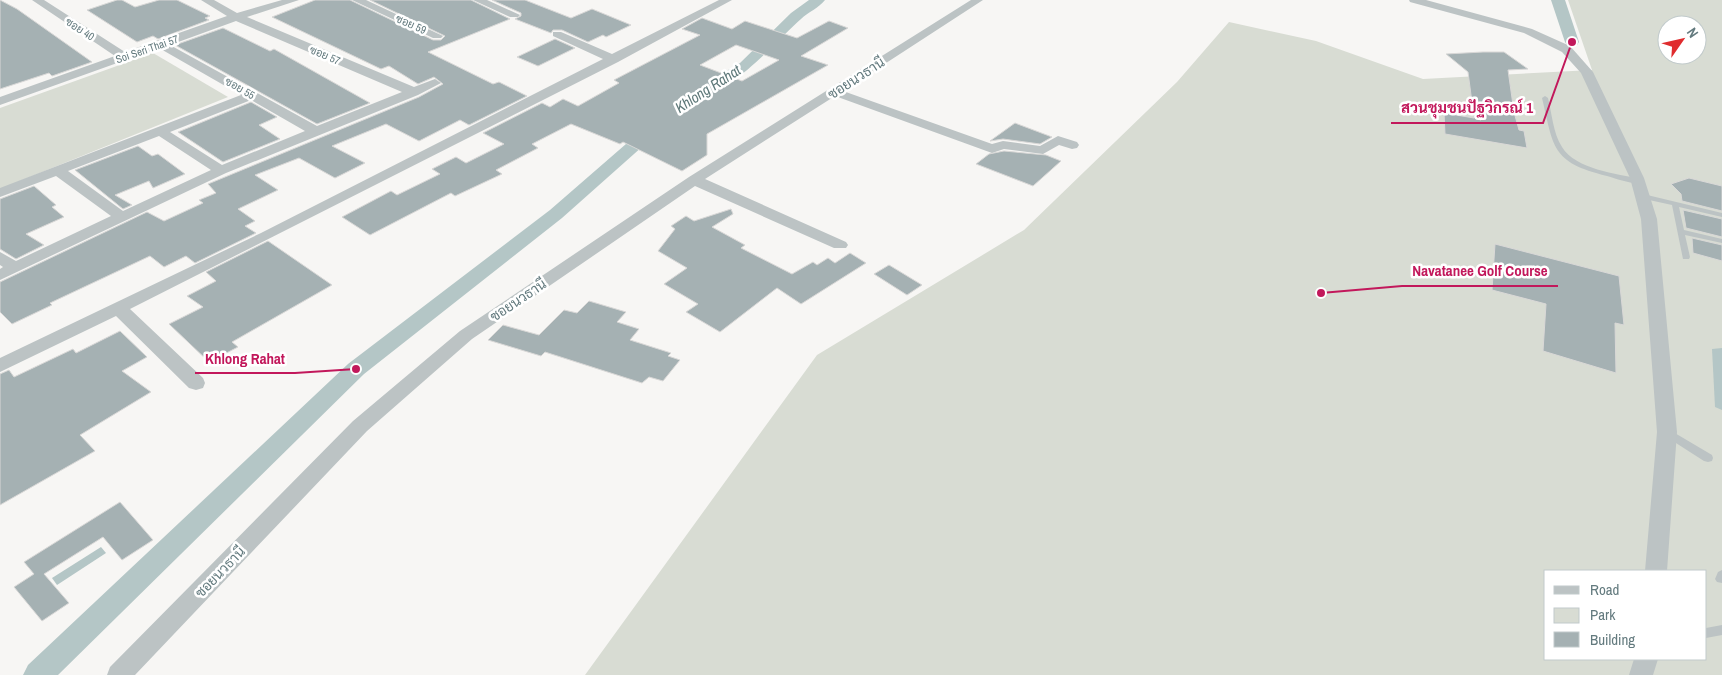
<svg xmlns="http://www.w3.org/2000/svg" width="1722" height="675" viewBox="0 0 1722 675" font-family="'Archivo Narrow',Sarabun,sans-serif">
	<rect width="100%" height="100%" fill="#f7f6f4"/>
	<g fill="#d8dcd3" fill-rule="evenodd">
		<path d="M1568,0H1722V675H585L817,355L1024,230L1177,82L1229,22L1316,41L1423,79L1592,70ZM1667,25H1697V55H1667ZM1546,571H1706V659H1546Z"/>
		<path d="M153,53L228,97L0,189V108Z"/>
	</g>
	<g fill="#b4c6c6">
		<path d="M1722,348V410L1715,407L1712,349Z"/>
		<path d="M101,547L106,553L57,585L52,578Z"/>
	</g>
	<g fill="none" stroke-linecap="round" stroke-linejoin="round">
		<g fill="#b4c6c6" fill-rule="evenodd">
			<path d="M809,0H825C819,8 808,12 801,19C781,36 725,101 698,94L695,91L698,88L740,63L791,13Z"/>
			<path d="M1551,0H1565L1579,42L1577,45H1567L1565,42Z"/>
			<path d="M655,122L663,127L661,130L562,218L364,374L58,675H23L28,665L348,364L550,210L649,124Z"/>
		</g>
	</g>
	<g fill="#a5b1b3" stroke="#d9d8d7" fill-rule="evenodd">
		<path d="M0,0L17,9L92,62L52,76L49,73L0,89Z"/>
		<path d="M117,0H122L135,7L159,0H177L210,16L205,18L209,20L158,39L153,36L137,42L87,10Z"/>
		<path d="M315,0H350L433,40H441L445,36L370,0H471L510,19L428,52L493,84L499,82L527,96L469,125L460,120L419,141L386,124L332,146L365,163L335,178L299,158L255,175L278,190L238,209L255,221L245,226L256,233L195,263L186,256L164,267L150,256L50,303L52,305L12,324L0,312V282L147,212L164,221L203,203L199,200L216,193L208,184L419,97L443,84L434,77L418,84L389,66L381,69L272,17Z"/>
		<path d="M492,0H525L571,18L592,9L631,25L606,37L603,35L588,42L562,30H553L551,33L515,19L521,16V13Z"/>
		<path d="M702,18L732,29L745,21L797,38L829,21L848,28L801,56L828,65L707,134V155L682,171L623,142L620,144L571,124L532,144L538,148L496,170L502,174L455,196L451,193L370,235L342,217L391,191L397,195L440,174L432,169L456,157L466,163L504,144L483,133L542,103L550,107L563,99L578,106L619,83L614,80L700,35L682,29ZM736,45L779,60L742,81L700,65Z"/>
		<path d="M223,28L270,51L274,49L370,103L317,124L175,45Z"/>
		<path d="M555,39L575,48L538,66L517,57Z"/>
		<path d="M1483,52H1504L1528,69L1508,70L1514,112L1519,130L1524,131L1527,148L1445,134L1444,113L1474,118L1468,72L1446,54Z"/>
		<path d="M251,102L277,117L259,125L280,139L223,162L178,132Z"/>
		<path d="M1015,123L1052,137L1040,144L1003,139L990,141Z"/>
		<path d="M138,146L152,156L158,154L185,174L153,188L149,181L115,195L132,205L123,209L75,170Z"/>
		<path d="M1004,151L1046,155L1061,161L1033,186L976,164L989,154Z"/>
		<path d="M1689,178L1722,186V211L1682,201L1681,194L1671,184Z"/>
		<path d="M34,186L56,205L52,207L64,217L26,234L44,245L16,259L0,249V199Z"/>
		<path d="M731,209L733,214L712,227L745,245L741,248L792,274L813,262L817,265L828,258L835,263L850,253L866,263L801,304L777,288L720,332L686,312L698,304L664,284L687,268L658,251L675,229L671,226L686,216L694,221Z"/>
		<path d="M1683,210L1722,219V237L1686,228Z"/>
		<path d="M1692,238L1722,245V261L1693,253Z"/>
		<path d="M268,241L332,285L232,342L238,347L209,362L169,324L203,307L187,296L216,281L206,272Z"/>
		<path d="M1495,244L1619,276L1624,325L1615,323L1616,373L1543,351L1546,304L1492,290Z"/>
		<path d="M889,265L922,285L907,295L874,274Z"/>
		<path d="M589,301L626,312L617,322L639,329L630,340L671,353L668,356L680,360L663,381L649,377L642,383L545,352L541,356L488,340L503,325L539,335L564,310L577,313Z"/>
		<path d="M120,331L147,357L122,371L151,392L80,435L95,451L0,505V374L9,370L14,377L73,349L76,353Z"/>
		<path d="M120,502L153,540L122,560L103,537L44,574L69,603L42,621L14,587L34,574L24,562Z"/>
	</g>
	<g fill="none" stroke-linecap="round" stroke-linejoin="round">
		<g fill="#bcc3c4" fill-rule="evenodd">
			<path d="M1545,96L1548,98C1552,114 1553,133 1562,147C1575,169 1617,174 1641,179V183C1630,184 1617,179 1607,176C1551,162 1554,148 1542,98Z"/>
			<path d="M1640,194H1643L1722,213V217L1679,207L1684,230L1722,239V243L1685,235L1690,257L1689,259H1683L1672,205L1640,198Z"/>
			<path d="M1668,429L1712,455L1713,458L1712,461L1708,462L1704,461L1665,436L1663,433L1665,430Z"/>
			<path d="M1722,570V583L1717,582L1715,579L1718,572Z"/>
			<path d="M1722,625V635L1706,638V628Z"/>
		</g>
		<g fill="#bcc3c4" fill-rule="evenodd">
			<path d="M32,0H44L125,52L227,16L201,0H214L237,13L282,0H299L247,17L414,87L435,79L441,83L418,95L226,173L0,280V269L3,267L0,265V252L16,261L111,216L56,176L0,197V188L241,95L159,48L0,105V97L115,56ZM236,21L402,92L317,126L170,45ZM251,100L305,131L222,165L170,132ZM159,136L211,170L123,211L68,171Z"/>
			<path d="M352,0H366L443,36L441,38H433Z"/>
			<path d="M473,0H487L520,15L518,17H510Z"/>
			<path d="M719,0H732L618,62L130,309L203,378L205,383L203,388L196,390L189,388L116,316L0,372V358L261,233L603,59L553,36V32H561L612,54Z"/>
			<path d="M971,0H983L843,91L992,144L1003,141L1040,146L1058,136L1077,142L1079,145L1077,148L1072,149L1059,145L1043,154L1004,149L992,153L835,96L705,179L846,242L848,245L846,248H834L695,186L472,339L367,431L135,675H107L110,667L353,421L460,331L689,177Z"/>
			<path d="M1409,0H1426L1532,29L1570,46L1593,72L1644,178L1657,219L1677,432L1667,571H1645L1657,432L1641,219L1630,178L1581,73L1562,52L1524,33L1410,2Z"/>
			<path d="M1634,659H1658L1653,675H1629Z"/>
		</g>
	</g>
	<g text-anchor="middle" stroke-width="5" stroke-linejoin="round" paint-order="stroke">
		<g font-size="11" fill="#637a7e" stroke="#fff">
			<text transform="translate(411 24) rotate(24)" y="4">ซอย 59</text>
			<text transform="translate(80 29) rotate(33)" y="4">ซอย 40</text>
			<text transform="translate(147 49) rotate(-19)" y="4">Soi Seri Thai 57</text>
			<text transform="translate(325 55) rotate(23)" y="4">ซอย 57</text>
			<text transform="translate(240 88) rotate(30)" y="4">ซอย 55</text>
		</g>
		<g font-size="14" fill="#637a7e" stroke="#fff">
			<text transform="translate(856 78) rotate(-33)" y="5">ซอยนวธานี</text>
			<text transform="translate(518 300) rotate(-34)" y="5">ซอยนวธานี</text>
			<text transform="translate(220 572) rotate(-46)" y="5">ซอยนวธานี</text>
		</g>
		<g font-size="15" font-style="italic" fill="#5e7879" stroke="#fff">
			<text transform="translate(708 89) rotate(-33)" y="5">Khlong Rahat</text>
		</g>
	</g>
	<path fill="none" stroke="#c2185b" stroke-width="2" d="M1572 42L1543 123H1391M1321 293L1402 286H1558M356 369L295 373H195"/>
	<g fill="#c2185b" stroke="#fff" stroke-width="2">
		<circle cx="1572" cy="42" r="5"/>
		<circle cx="1321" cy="293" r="5"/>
		<circle cx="356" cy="369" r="5"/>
	</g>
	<g font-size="15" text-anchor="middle" font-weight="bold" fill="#c2185b" stroke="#fff" stroke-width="5" stroke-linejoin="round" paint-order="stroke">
		<text x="1467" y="113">สวนชุมชนปัฐวิกรณ์ 1</text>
		<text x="1480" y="276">Navatanee Golf Course</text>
		<text x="245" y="364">Khlong Rahat</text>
	</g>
	<rect x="1544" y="570" width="162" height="90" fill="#ffffff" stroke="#c1cacb"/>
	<rect x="1554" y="586" width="25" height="8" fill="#bcc3c4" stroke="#c1cacb"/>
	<text x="1590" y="595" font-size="15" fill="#637a7e">Road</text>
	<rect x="1554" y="608" width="25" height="15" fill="#d8dcd3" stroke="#c1cacb"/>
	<text x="1590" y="620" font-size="15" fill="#637a7e">Park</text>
	<rect x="1554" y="632" width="25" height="15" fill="#a5b1b3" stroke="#c1cacb"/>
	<text x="1590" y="645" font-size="15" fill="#637a7e">Building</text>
	<g transform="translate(1682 40) rotate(56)"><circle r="24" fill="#ffffff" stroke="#c1cacb"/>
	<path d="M0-4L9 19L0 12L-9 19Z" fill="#e02c2e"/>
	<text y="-8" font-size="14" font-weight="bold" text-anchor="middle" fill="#637a7e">N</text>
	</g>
</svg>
